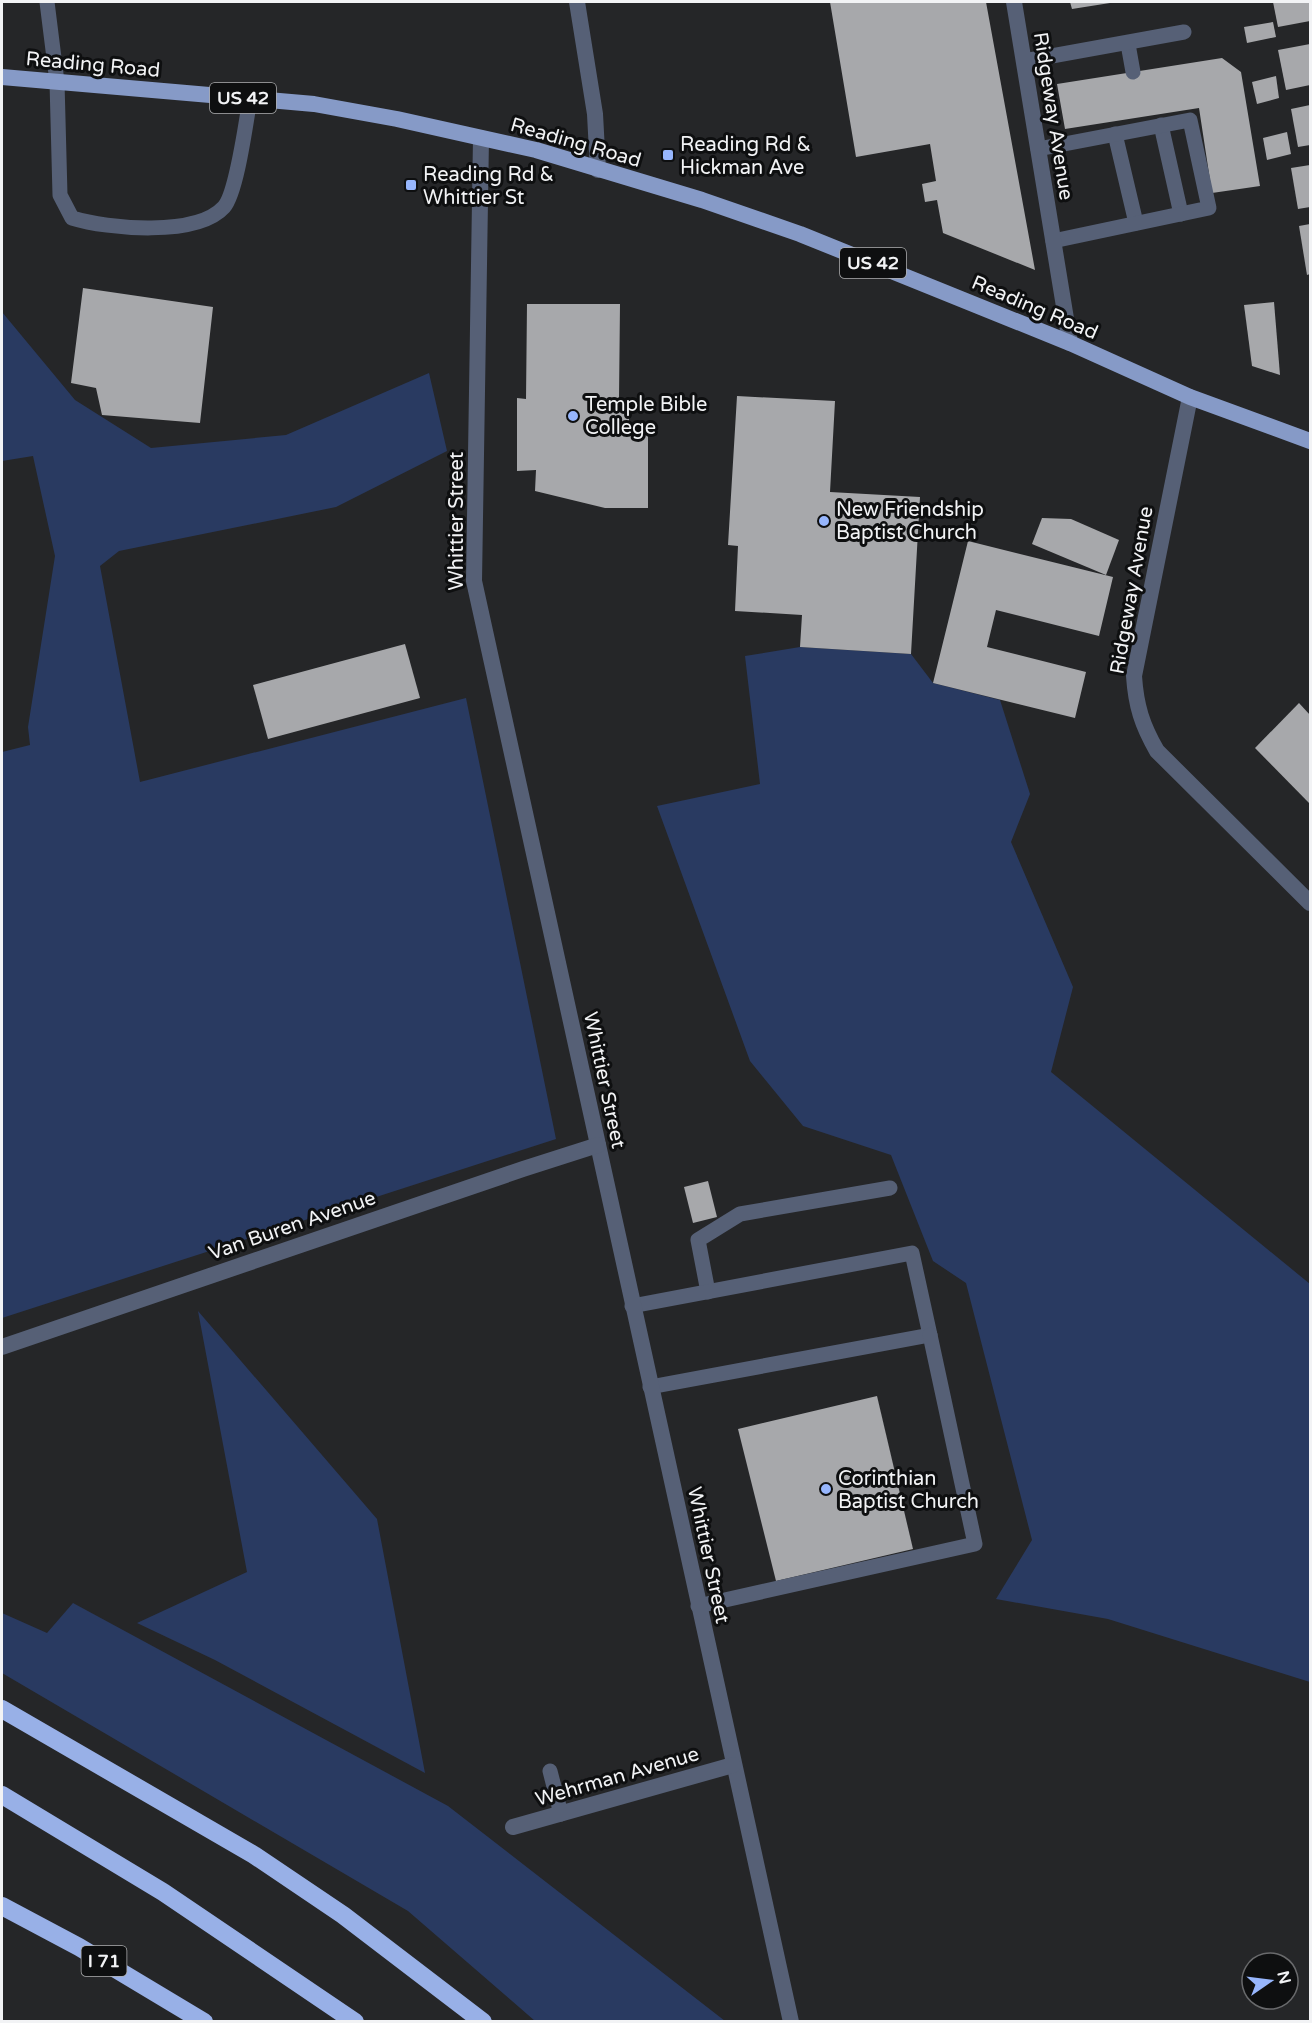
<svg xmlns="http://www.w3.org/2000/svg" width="1312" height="2023" viewBox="0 0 1312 2023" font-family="'Varela Round',sans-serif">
	<rect width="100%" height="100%" fill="#252628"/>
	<g fill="#293a61">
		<path d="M2,312L75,400L151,448L286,435L429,373L447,451L336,507L119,551L100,566L140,782L466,698L556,1139L2,1318V752L30,745L28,727L55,556L33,456L2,461Z"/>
		<path d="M800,647L911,654L933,683L1000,700L1030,794L1011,842L1073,987L1051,1072L1310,1284V1682L1108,1619L996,1599L1032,1540L966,1283L933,1261L891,1155L803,1126L750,1061L657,806L760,784L745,656Z"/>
		<path d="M198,1311L377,1519L425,1773L215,1660L137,1623L247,1572Z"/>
		<path d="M73,1603L448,1806L725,2021H535L408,1911L2,1673V1613L47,1633Z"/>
	</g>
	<g fill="#a7a8ab">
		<path d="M830,2H986L1035,270L943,233L937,200L925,202L922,184L936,181L930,144L856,157Z"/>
		<path d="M1070,2H1110V3L1072,9Z"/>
		<path d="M1273,2H1310V21L1278,27Z"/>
		<path d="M1273,22L1276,37L1247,43L1244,27Z"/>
		<path d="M1310,44V85L1286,90L1278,50Z"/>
		<path d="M1222,58L1241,72L1260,186L1212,193L1199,108L1065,129L1057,84Z"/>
		<path d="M1276,76L1279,98L1257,104L1252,82Z"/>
		<path d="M1310,105V145L1298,147L1291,109Z"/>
		<path d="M1287,132L1291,154L1267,160L1263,138Z"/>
		<path d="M1310,165V207L1298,209L1291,168Z"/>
		<path d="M1310,224V274L1307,275L1299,226Z"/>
		<path d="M83,288L213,307L200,423L102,415L96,388L71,383Z"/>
		<path d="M1274,302L1280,375L1252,366L1244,305Z"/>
		<path d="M527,304H620L619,399H629V433H648V508H605L535,491L536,470L517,471V398L526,399Z"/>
		<path d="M737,396L835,401L830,492L920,497L911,654L800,647L802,615L735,611L738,546L728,545Z"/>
		<path d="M1042,518L1071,519L1119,540L1106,575L1032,544Z"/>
		<path d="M968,541L1113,577L1099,636L996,610L987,647L1086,672L1075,718L933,683Z"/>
		<path d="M405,644L420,698L268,739L253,685Z"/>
		<path d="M1299,703L1310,715V804L1255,748Z"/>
		<path d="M708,1181L717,1217L693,1223L684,1187Z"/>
		<path d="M877,1396L913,1549L776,1581L738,1429Z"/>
	</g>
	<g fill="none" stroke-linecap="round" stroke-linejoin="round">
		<g stroke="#566076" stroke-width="15">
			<path d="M47,2L57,82L60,195L72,218C108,229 197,237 224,207C237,192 246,121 250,99"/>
			<path d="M1128,44L1133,72"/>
			<path d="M1024,61L1184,32"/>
			<path d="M1161,125L1181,214"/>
			<path d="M1115,134L1136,223"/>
			<path d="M1038,149L1190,120L1209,208L1053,241"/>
			<path d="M708,1292L698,1240L740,1214L890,1188"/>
			<path d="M632,1306L912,1253L930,1335L650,1387"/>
			<path d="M698,1606L975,1544L930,1335"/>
			<path d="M550,1771L561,1814"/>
		</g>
		<g stroke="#566076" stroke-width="16">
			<path d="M577,2L595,114L598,170"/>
			<path d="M1014,2L1070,343"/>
			<path d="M481,138L474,581L791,2022"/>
			<path d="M1190,397L1134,676C1136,706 1142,725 1157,751L1310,903"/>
			<path d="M2,1347L523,1169L598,1145"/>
			<path d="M513,1827L733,1765"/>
		</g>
		<path stroke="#869ac7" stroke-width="16" d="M2,77L314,104L397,119L536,150L702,200L800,234L1070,343L1190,397L1310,441"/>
		<g stroke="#98b0e7" stroke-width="18">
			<path d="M2,1709L254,1855L343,1915L483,2022"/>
			<path d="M2,1795L163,1892L355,2022"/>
			<path d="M2,1906L79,1947L204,2022"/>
		</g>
	</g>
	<g fill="#97b6fd" stroke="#0e0f10" stroke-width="2">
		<rect x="662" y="149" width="12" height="12" rx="3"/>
		<rect x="405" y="179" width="12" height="12" rx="3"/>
		<circle cx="573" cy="416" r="6"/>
		<circle cx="824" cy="521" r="6"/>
		<circle cx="826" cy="1489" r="6"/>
	</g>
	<g text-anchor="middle" stroke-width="6" stroke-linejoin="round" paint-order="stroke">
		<g fill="#0e0f10" stroke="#aeafb0" stroke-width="1.5">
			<rect x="210" y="83" width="66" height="30" rx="4.5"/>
			<rect x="840" y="248" width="66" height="30" rx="4.5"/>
			<rect x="81.5" y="1946" width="45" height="30" rx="4.5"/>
		</g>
		<g font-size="18" font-weight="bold" fill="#f2f3f5">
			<text x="243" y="104">US 42</text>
			<text x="873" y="269">US 42</text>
			<text x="104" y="1967">I 71</text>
		</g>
		<g font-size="20" fill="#f2f3f5" stroke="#0e0f10">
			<text transform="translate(93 64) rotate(5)" y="7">Reading Road</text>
			<text transform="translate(1054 116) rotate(81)" y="7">Ridgeway Avenue</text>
			<text transform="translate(576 142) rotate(16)" y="7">Reading Road</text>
			<text transform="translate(1035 307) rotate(23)" y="7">Reading Road</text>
			<text transform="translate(456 521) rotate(-90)" y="7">Whittier Street</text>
			<text transform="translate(1131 590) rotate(-80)" y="7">Ridgeway Avenue</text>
			<text transform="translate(605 1080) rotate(78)" y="7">Whittier Street</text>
			<text transform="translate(292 1225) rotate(-19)" y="7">Van Buren Avenue</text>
			<text transform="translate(709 1555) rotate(78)" y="7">Whittier Street</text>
			<text transform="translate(617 1776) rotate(-16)" y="7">Wehrman Avenue</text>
		</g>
		<g font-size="20" fill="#f2f3f5" stroke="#0e0f10" text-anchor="start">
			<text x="680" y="151">Reading Rd &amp;<tspan x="680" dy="23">Hickman Ave</tspan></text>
			<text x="423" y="181">Reading Rd &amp;<tspan x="423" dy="23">Whittier St</tspan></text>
			<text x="585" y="411">Temple Bible<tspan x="585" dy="23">College</tspan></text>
			<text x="836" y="516">New Friendship<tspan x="836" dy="23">Baptist Church</tspan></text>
			<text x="838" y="1485">Corinthian<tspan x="838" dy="23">Baptist Church</tspan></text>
		</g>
	</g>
	<rect width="1312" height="2023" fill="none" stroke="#f2f3f5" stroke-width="6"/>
	<g transform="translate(1270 1981) rotate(76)"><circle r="28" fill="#0e0f10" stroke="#696a6c" stroke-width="1.5"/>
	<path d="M0-4.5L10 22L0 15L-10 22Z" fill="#97b6fd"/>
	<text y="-9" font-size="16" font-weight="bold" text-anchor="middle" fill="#f2f3f5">N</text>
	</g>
</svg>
